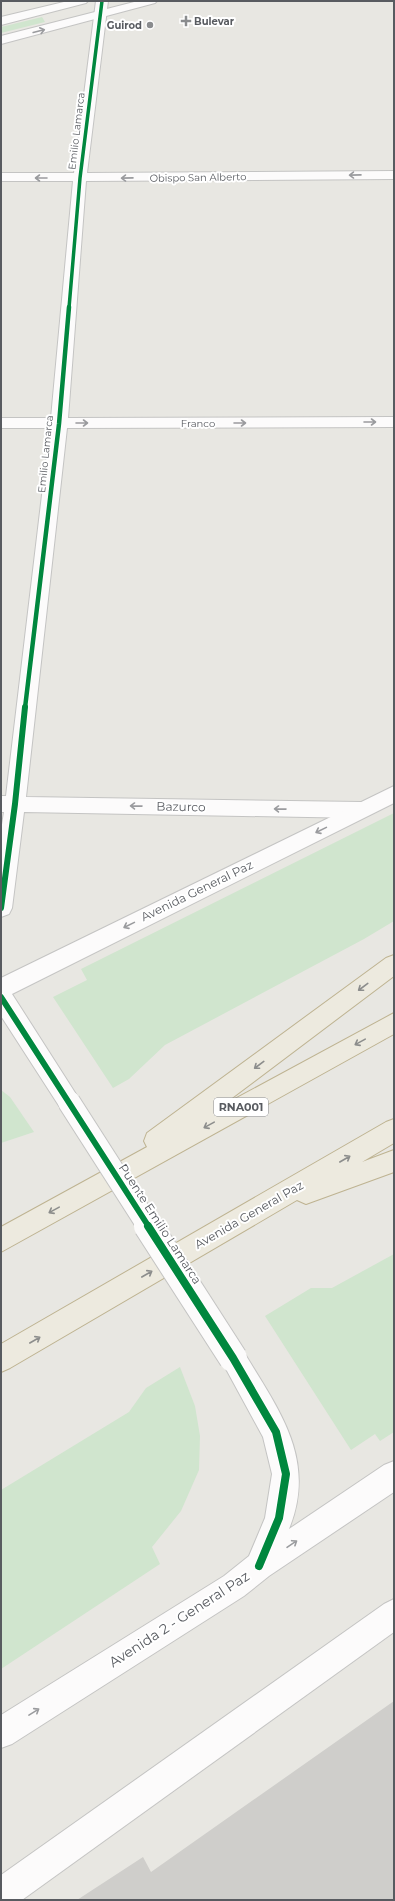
<svg xmlns="http://www.w3.org/2000/svg" width="395" height="1901" viewBox="0 0 395 1901" font-family="Montserrat,sans-serif">
	<rect width="100%" height="100%" fill="#e8e7e2"/>
	<g fill="#d0e5ce">
		<path d="M42,17L45,22L1,33V27Z"/>
		<path d="M394,813V921L364,939L165,1045L129,1079L113,1088L53,997L87,980L81,969Z"/>
		<path d="M1,1090L10,1097L34,1132L1,1143Z"/>
		<path d="M394,1254V1432L380,1441L375,1434L351,1450L265,1316L311,1288H332Z"/>
		<path d="M180,1367L195,1406L200,1436L199,1470L181,1511L152,1547L160,1564L1,1669V1490L129,1412L146,1388Z"/>
	</g>
	<path fill="#cfcecb" d="M394,1701V1900H77L143,1857L151,1872Z"/>
	<g fill="none" stroke-linecap="round" stroke-linejoin="round">
		<defs>
			<path id="service" d="M394,1599V1632L22,1900H1V1875L384,1604Z"/>
			<path id="minor" d="M96,1H108L87,173L394,171V179L86,181L68,418L394,417V427L67,428L26,797L361,802L368,805L371,810L368,815L361,818L24,812L12,908L9,914L1,917V831L4,812H1V796H6L50,428H1V418H51L73,181H1V173H74Z"/>
			<g id="tertiary">
				<path d="M68,1H88L86,3L1,25V17Z"/>
				<path d="M138,1H157L155,3L1,44V36Z"/>
				<path d="M394,786V803L12,994L81,1102L77,1109L69,1112L61,1109L1,1016V978Z"/>
				<path d="M233,1345L242,1349C277,1408 318,1458 289,1529L384,1465L394,1461V1492L269,1576L244,1596L12,1744L1,1748V1715L224,1576L249,1556L265,1518L272,1474L263,1437L220,1358L224,1349Z"/>
			</g>
			<g id="motorway">
				<path d="M394,955V976L220,1107L394,1013V1034L1,1252V1227L147,1147L144,1141L147,1133L386,958Z"/>
				<path d="M394,1119V1143L362,1162L394,1150V1172L306,1204L297,1200L10,1368L1,1372V1344L386,1122Z"/>
			</g>
		</defs>
		<use href="#service" stroke="#c4c4c3" stroke-width="2"/>
		<use href="#minor" stroke="#c4c4c3" stroke-width="2"/>
		<use href="#tertiary" stroke="#c4c4c3" stroke-width="2"/>
		<use href="#motorway" stroke="#beb391" stroke-width="2"/>
		<use href="#service" fill="#fcfbfb" fill-rule="evenodd"/>
		<use href="#minor" fill="#fcfbfb" fill-rule="evenodd"/>
		<use href="#tertiary" fill="#fcfbfb" fill-rule="evenodd"/>
		<use href="#motorway" fill="#edeadf" fill-rule="evenodd"/>
		<defs>
			<path id="tertiary-bridge-far1" d="M69,1102L149,1227"/>
			<path id="tertiary-bridge" d="M148,1226L233,1358"/>
		</defs>
		<use href="#tertiary-bridge-far1" stroke="#c4c4c3" stroke-width="24" stroke-linecap="butt"/>
		<use href="#tertiary-bridge" stroke="#c4c4c3" stroke-width="30" stroke-linecap="butt"/>
		<use href="#tertiary-bridge-far1" stroke="#fcfbfb" stroke-width="22"/>
		<use href="#tertiary-bridge" stroke="#fcfbfb" stroke-width="28"/>
		<defs>
			<path id="cycleway-far3" d="M69,308L80,178L102,1"/>
			<path id="cycleway-far2" d="M25,708L59,424L69,307"/>
			<g id="cycleway-far1">
				<path d="M1,908L15,804L25,707"/>
				<path d="M1,997L149,1227"/>
			</g>
			<path id="cycleway" d="M148,1226L233,1358L276,1432L286,1474L279,1518L259,1566"/>
		</defs>
		<use href="#cycleway-far3" stroke="#fff" stroke-width="5"/>
		<use href="#cycleway-far2" stroke="#fff" stroke-width="6"/>
		<use href="#cycleway-far1" stroke="#fff" stroke-width="8"/>
		<use href="#cycleway" stroke="#fff" stroke-width="10"/>
		<use href="#cycleway-far3" stroke="#00873e" stroke-width="3.5"/>
		<use href="#cycleway-far2" stroke="#00873e" stroke-width="4.5"/>
		<use href="#cycleway-far1" stroke="#00873e" stroke-width="6"/>
		<use href="#cycleway" stroke="#00873e" stroke-width="8"/>
	</g>
	<defs><path id="oneway-shaft" d="M-6 0H5M1.5-3L5.5 0L1.5 3" fill="none" stroke-width="1.6" stroke-linecap="round" stroke-linejoin="round"/></defs>
	<g stroke="#9a9b9e">
		<use href="#oneway-shaft" transform="translate(39 31) rotate(-14)"/>
		<use href="#oneway-shaft" transform="translate(355 175) rotate(179)"/>
		<use href="#oneway-shaft" transform="translate(41 178) rotate(-180)"/>
		<use href="#oneway-shaft" transform="translate(127 178) rotate(179)"/>
		<use href="#oneway-shaft" transform="translate(370 422)"/>
		<use href="#oneway-shaft" transform="translate(82 423)"/>
		<use href="#oneway-shaft" transform="translate(240 423)"/>
		<use href="#oneway-shaft" transform="translate(136 806) rotate(-179)"/>
		<use href="#oneway-shaft" transform="translate(280 809) rotate(-179)"/>
		<use href="#oneway-shaft" transform="translate(321 830) rotate(154)"/>
		<use href="#oneway-shaft" transform="translate(129 925) rotate(154)"/>
		<use href="#oneway-shaft" transform="translate(292 1544) rotate(-34)"/>
		<use href="#oneway-shaft" transform="translate(34 1712) rotate(-32)"/>
	</g>
	<g stroke="#8c8d8c">
		<use href="#oneway-shaft" transform="translate(363 987) rotate(143)"/>
		<use href="#oneway-shaft" transform="translate(360 1042) rotate(151)"/>
		<use href="#oneway-shaft" transform="translate(259 1065) rotate(143)"/>
		<use href="#oneway-shaft" transform="translate(209 1125) rotate(151)"/>
		<use href="#oneway-shaft" transform="translate(345 1159) rotate(-30)"/>
		<use href="#oneway-shaft" transform="translate(54 1210) rotate(151)"/>
		<use href="#oneway-shaft" transform="translate(147 1274) rotate(-30)"/>
		<use href="#oneway-shaft" transform="translate(35 1340) rotate(-30)"/>
	</g>
	<g fill="#8a8c8e" stroke="#fff" stroke-width="1.5">
		<path d="M184 15h4v4h4v4h-4v4h-4v-4h-4v-4h4z"/>
		<circle cx="150" cy="25" r="4"/>
	</g>
	<g text-anchor="middle" stroke-width="4" stroke-linejoin="round" paint-order="stroke">
		<g font-size="10" font-weight="bold" fill="#585b60" stroke="#fff" text-anchor="start">
			<text x="194" y="25">Bulevar</text>
			<text x="142" y="29" text-anchor="end">Guirod</text>
		</g>
		<g font-size="10" fill="#585b60" stroke="#fff">
			<text transform="translate(76 131) rotate(-83)" y="4">Emilio Lamarca</text>
			<text transform="translate(198 177) rotate(-1)" y="4">Obispo San Alberto</text>
			<text x="198" y="427">Franco</text>
			<text transform="translate(45 454) rotate(-84)" y="4">Emilio Lamarca</text>
		</g>
		<rect fill="#fff" stroke="#8a8c90" stroke-width="1" x="214" y="1098" width="54" height="18" rx="3"/>
		<g font-size="11" font-weight="bold" fill="#585b60">
			<text x="241" y="1111">RNA001</text>
		</g>
		<g font-size="12" fill="#585b60" stroke="#fff">
			<text transform="translate(181 807) rotate(1)" y="4">Bazurco</text>
			<text transform="translate(197 891) rotate(-26)" y="4">Avenida General Paz</text>
			<text transform="translate(249 1215) rotate(-30)" y="4">Avenida General Paz</text>
			<text transform="translate(160 1224) rotate(57)" y="4">Puente Emilio Lamarca</text>
		</g>
		<g font-size="14" fill="#585b60" stroke="#fff">
			<text transform="translate(179 1619) rotate(-33)" y="5">Avenida 2 - General Paz</text>
		</g>
	</g>
	<rect width="395" height="1901" fill="none" stroke="#585b60" stroke-width="4"/>
</svg>
